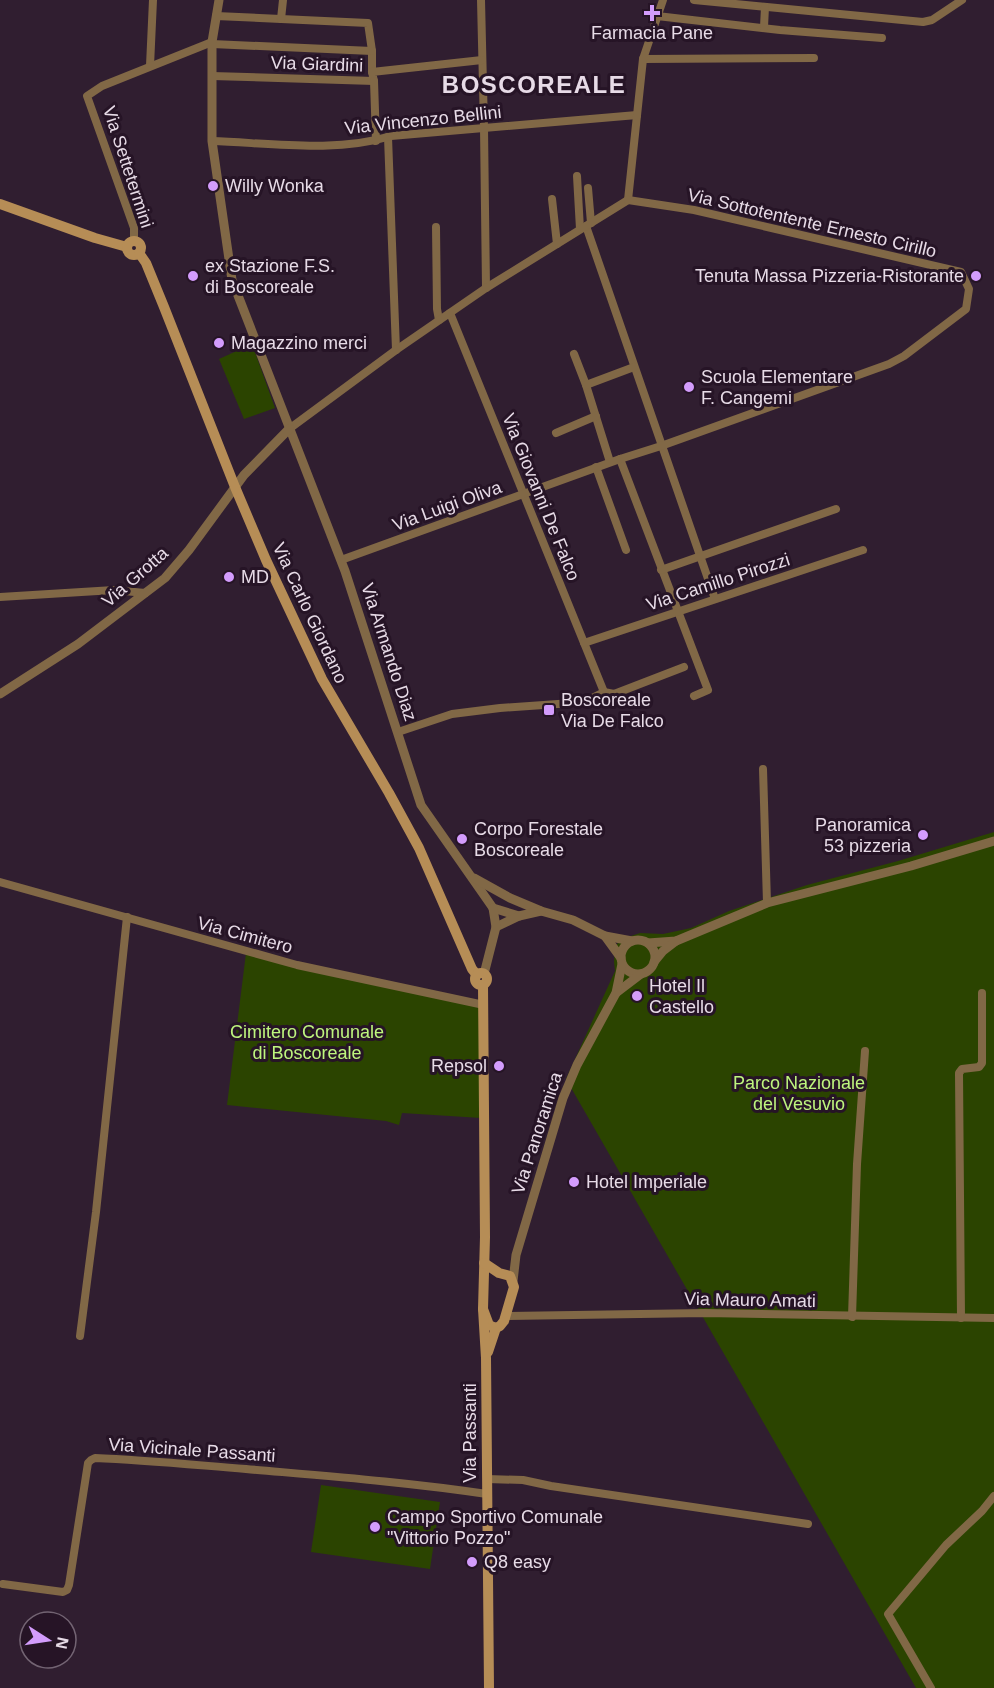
<svg xmlns="http://www.w3.org/2000/svg" width="994" height="1688" viewBox="0 0 994 1688" font-family="Arial,sans-serif">
	<rect width="100%" height="100%" fill="#301e30"/>
	<g fill="#2b4400">
		<path d="M252,344L275,408L244,419L219,359Z"/>
		<path d="M994,832V1688H916L566,1079L615,971L614,962L615,946L622,939L640,933L663,934L691,928L729,911L807,885L898,861Z"/>
		<path d="M246,953L480,1007L481,1118L402,1113L399,1125L386,1121L227,1105Z"/>
		<path d="M321,1485L440,1502L430,1569L311,1552Z"/>
	</g>
	<g fill="none" stroke-linecap="round" stroke-linejoin="round">
		<g stroke="#816846" stroke-width="8">
			<path d="M481,0L484,128L486,288"/>
			<path d="M694,0L923,22L932,20L962,0"/>
			<path d="M216,16L368,23L372,51V72"/>
			<path d="M657,16L780,30L882,38"/>
			<path d="M281,19L283,0"/>
			<path d="M764,27L765,7"/>
			<path d="M212,44L372,51"/>
			<path d="M643,59L814,58"/>
			<path d="M150,66L153,0"/>
			<path d="M212,76L374,81L372,72L482,60"/>
			<path d="M374,81L376,141"/>
			<path d="M388,137L396,350"/>
			<path d="M212,141C270,143 336,153 391,136L637,115"/>
			<path d="M577,176L580,229"/>
			<path d="M588,188L591,223"/>
			<path d="M552,199L557,244"/>
			<path d="M628,200L643,59L663,0"/>
			<path d="M586,226L715,599"/>
			<path d="M436,227L437,309L439,320"/>
			<path d="M134,241V228L87,96L102,86L212,42"/>
			<path d="M450,313L604,692"/>
			<path d="M574,354L586,385L610,462"/>
			<path d="M586,385L634,367"/>
			<path d="M289,429L396,350L486,288L628,200"/>
			<path d="M556,433L596,416"/>
			<path d="M620,459L708,690L694,696"/>
			<path d="M596,467L626,550"/>
			<path d="M341,560L620,459L661,446L889,364L904,356L966,309L969,289L961,272L694,210L628,200"/>
			<path d="M661,570L836,509"/>
			<path d="M0,597L114,590L145,593"/>
			<path d="M584,643L863,550"/>
			<path d="M398,732L452,714L500,708L572,703L590,699L604,692L614,694L684,667"/>
			<path d="M763,769L767,903"/>
			<path d="M0,882L297,965L484,1005"/>
			<path d="M506,1316L705,1313L994,1318"/>
			<path d="M852,1317L857,1164L865,1051"/>
			<path d="M961,1318L959,1073L962,1069L979,1067L982,1063V993"/>
			<path d="M80,1336L96,1212L127,917"/>
			<path d="M487,1479L523,1480L551,1486L808,1524"/>
			<path d="M3,1584L63,1592L67,1590L69,1585L88,1463L91,1460L95,1458C146,1460 195,1465 246,1469C326,1476 407,1482 487,1494"/>
			<path d="M931,1688L888,1614L946,1545L982,1511L994,1496"/>
		</g>
		<g stroke="#816846" stroke-width="9">
			<path d="M219,0L212,42V141L232,280L345,571L421,805L493,908L519,916"/>
			<path d="M0,694L78,644L165,578L189,550L244,475L289,429"/>
			<path d="M474,878L510,898L541,911L573,920L605,936L632,941"/>
			<path d="M496,927L519,916L541,911"/>
			<path d="M605,936L621,958"/>
			<circle cx="638" cy="957" r="17"/>
			<path d="M648,943L676,941L767,903L911,866L994,841"/>
			<path d="M654,962L663,951L676,941"/>
			<path d="M484,974L496,927L493,908"/>
			<path d="M616,993L641,974"/>
			<path d="M513,1281L516,1255L563,1098L577,1065L616,993L622,964"/>
		</g>
		<g stroke="#b68d56" stroke-width="10">
			<path d="M0,204L95,238L127,247"/>
			<circle cx="134" cy="248" r="7"/>
			<path d="M139,253L146,263L164,307L235,487L266,560L322,679L389,793L419,848L472,969L477,975"/>
			<circle cx="481" cy="979" r="6"/>
			<path d="M483,985L485,1237L483,1309L489,1325L496,1328"/>
			<path d="M484,1263L499,1273L510,1276L514,1287L504,1321L500,1326L496,1328L488,1352"/>
			<path d="M483,1309L486,1358L489,1688"/>
		</g>
	</g>
	<g fill="#d39cfc" stroke="#261426" stroke-width="2">
		<path d="M649 4h6v6h6v6h-6v6h-6v-6h-6v-6h6z"/>
		<circle cx="213" cy="186" r="6"/>
		<circle cx="193" cy="276" r="6"/>
		<circle cx="976" cy="276" r="6"/>
		<circle cx="219" cy="343" r="6"/>
		<circle cx="689" cy="387" r="6"/>
		<circle cx="229" cy="577" r="6"/>
		<rect x="543" y="704" width="12" height="12" rx="3"/>
		<circle cx="923" cy="835" r="6"/>
		<circle cx="462" cy="839" r="6"/>
		<circle cx="637" cy="996" r="6"/>
		<circle cx="499" cy="1066" r="6"/>
		<circle cx="574" cy="1182" r="6"/>
		<circle cx="375" cy="1527" r="6"/>
		<circle cx="472" cy="1562" r="6"/>
	</g>
	<g text-anchor="middle" stroke-width="6" stroke-linejoin="round" paint-order="stroke">
		<g font-size="18" fill="#e7dbe7" stroke="#261426" text-anchor="start">
			<text x="652" y="39" text-anchor="middle">Farmacia Pane</text>
			<text x="225" y="192">Willy Wonka</text>
			<text x="205" y="272">ex Stazione F.S.<tspan x="205" dy="21">di Boscoreale</tspan></text>
			<text x="964" y="282" text-anchor="end">Tenuta Massa Pizzeria-Ristorante</text>
			<text x="231" y="349">Magazzino merci</text>
			<text x="701" y="383">Scuola Elementare<tspan x="701" dy="21">F. Cangemi</tspan></text>
			<text x="241" y="583">MD</text>
			<text x="561" y="706">Boscoreale<tspan x="561" dy="21">Via De Falco</tspan></text>
			<text x="911" y="831" text-anchor="end">Panoramica<tspan x="911" dy="21">53 pizzeria</tspan></text>
			<text x="474" y="835">Corpo Forestale<tspan x="474" dy="21">Boscoreale</tspan></text>
			<text x="649" y="992">Hotel Il<tspan x="649" dy="21">Castello</tspan></text>
			<text x="487" y="1072" text-anchor="end">Repsol</text>
			<text x="586" y="1188">Hotel Imperiale</text>
			<text x="387" y="1523">Campo Sportivo Comunale<tspan x="387" dy="21">"Vittorio Pozzo"</tspan></text>
			<text x="484" y="1568">Q8 easy</text>
		</g>
		<g font-size="18" fill="#e7dbe7" stroke="#261426">
			<text transform="translate(317 64) rotate(2)" y="6">Via Giardini</text>
			<text transform="translate(423 120) rotate(-6)" y="6">Via Vincenzo Bellini</text>
			<text transform="translate(128 167) rotate(72)" y="6">Via Settetermini</text>
			<text transform="translate(812 223) rotate(13)" y="6">Via Sottotentente Ernesto Cirillo</text>
			<text transform="translate(541 497) rotate(68)" y="6">Via Giovanni De Falco</text>
			<text transform="translate(447 506) rotate(-20)" y="6">Via Luigi Oliva</text>
			<text transform="translate(135 577) rotate(-41)" y="6">Via Grotta</text>
			<text transform="translate(718 582) rotate(-18)" y="6">Via Camillo Pirozzi</text>
			<text transform="translate(310 613) rotate(65)" y="6">Via Carlo Giordano</text>
			<text transform="translate(389 652) rotate(72)" y="6">Via Armando Diaz</text>
			<text transform="translate(245 935) rotate(15)" y="6">Via Cimitero</text>
			<text transform="translate(537 1133) rotate(-72)" y="6">Via Panoramica</text>
			<text transform="translate(750 1300) rotate(1)" y="6">Via Mauro Amati</text>
			<text transform="translate(470 1433) rotate(-90)" y="6">Via Passanti</text>
			<text transform="translate(192 1450) rotate(4)" y="6">Via Vicinale Passanti</text>
		</g>
		<g font-size="18" fill="#bef57e" stroke="#261426">
			<text x="307" y="1038">Cimitero Comunale<tspan x="307" dy="21">di Boscoreale</tspan></text>
			<text x="799" y="1089">Parco Nazionale<tspan x="799" dy="21">del Vesuvio</tspan></text>
		</g>
		<g font-size="24" font-weight="bold" letter-spacing="1.5" fill="#e7dbe7" stroke="#261426">
			<text x="534" y="93">BOSCOREALE</text>
		</g>
	</g>
	<g transform="translate(48 1640) rotate(102)"><circle r="28" fill="#261426" stroke="#736473" stroke-width="1.5"/>
	<path d="M0-4.5L10 22L0 15L-10 22Z" fill="#d39cfc"/>
	<text y="-9" font-size="16" font-weight="bold" text-anchor="middle" fill="#e7dbe7">N</text>
	</g>
</svg>
